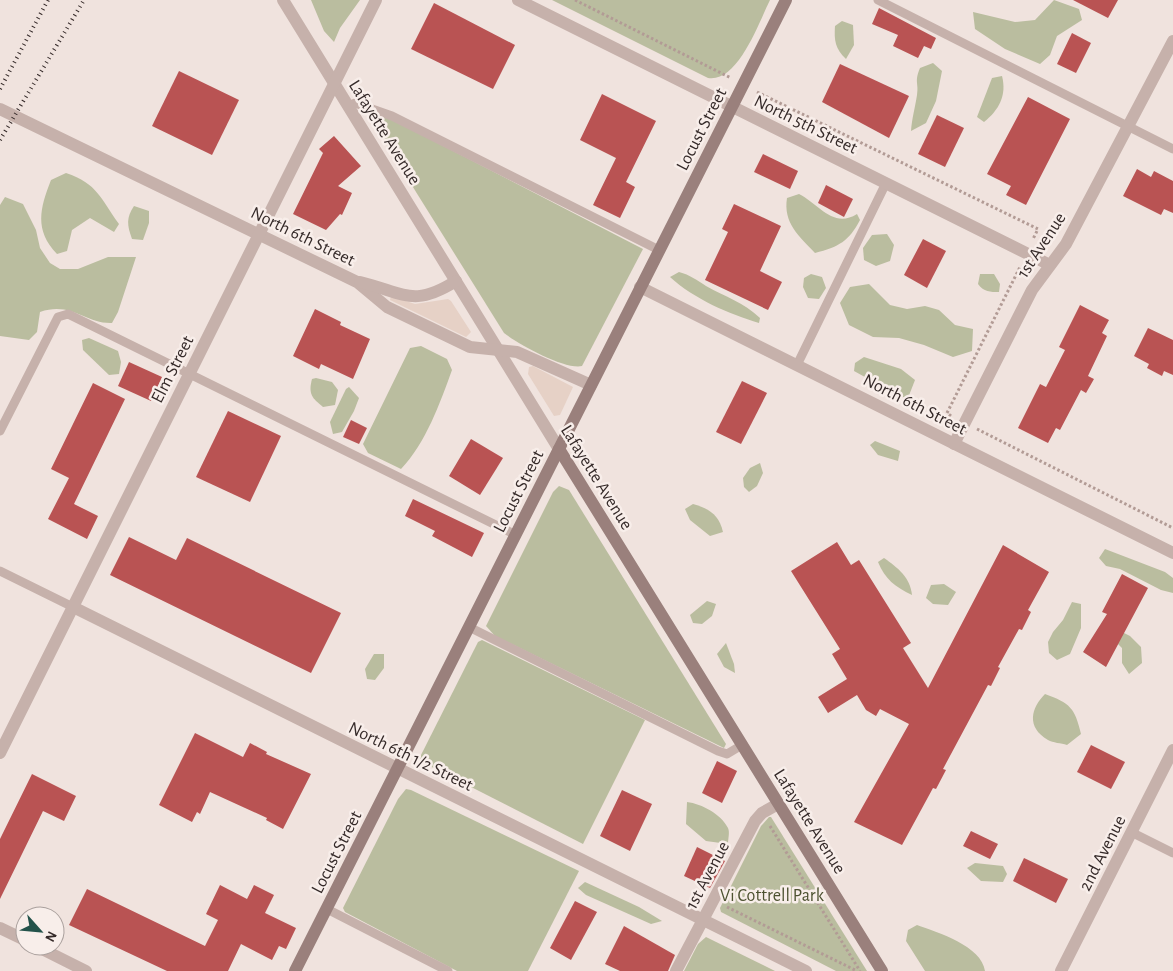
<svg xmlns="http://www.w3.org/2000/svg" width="1173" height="971" viewBox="0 0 1173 971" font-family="'Alegreya Sans',sans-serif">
	<rect width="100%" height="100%" fill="#f0e3de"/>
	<g fill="#babd9f">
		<path d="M311,0H360L340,28L334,42L324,31Z"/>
		<path d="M552,0H770C759,22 738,83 708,78Z"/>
		<path d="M1054,0L1079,9L1082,20L1057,36L1050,55L1040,64L1005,49L975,29L973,12L1015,22L1035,20Z"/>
		<path d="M842,21L853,25L854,45L846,59C835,49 834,40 835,26Z"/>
		<path d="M933,63L942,71L936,101L926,123L911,131C912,118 915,108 917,95C919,83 914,82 920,68Z"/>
		<path d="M1002,76C1007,95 999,110 984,122L977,117L992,78Z"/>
		<path d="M371,113L393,120L643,249L582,366C565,370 518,344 504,333L368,115Z"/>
		<path d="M66,173C98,184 100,198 119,224L114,232L90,218L72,230L67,251L57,254C34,230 40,208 51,180Z"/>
		<path d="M799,194C819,204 833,229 857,214L860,220C849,241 839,247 815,253C799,236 783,223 787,198Z"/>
		<path d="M5,197L23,204L36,230L40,248L50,263L60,269H78L108,257H136L118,312L112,323C85,324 72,301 40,312L37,332L29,340L0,336V205Z"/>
		<path d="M134,206L149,211V223L143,240L132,239C127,225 126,218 134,206Z"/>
		<path d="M887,234L894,245L890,261L876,266L864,260L863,248L872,235Z"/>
		<path d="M679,272C690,275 697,280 706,286C726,297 743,302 760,318L759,323C729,314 694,299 670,277Z"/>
		<path d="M811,274L822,277L826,288L819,299L808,298L803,287L804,278Z"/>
		<path d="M980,274H994L1000,284L999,292C990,292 984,292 978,284Z"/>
		<path d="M869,284L890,305L907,309L925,306L939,310L955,325L973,329L972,351L953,357L924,345L899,338L873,337L849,325L840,303L850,287Z"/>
		<path d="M89,338L118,351L121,362L119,374L109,375L83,350L82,340Z"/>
		<path d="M421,346L447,359L452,370C440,403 426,443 401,469L368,453L363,444L410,348Z"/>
		<path d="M864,357L901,369L915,380L908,398L901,397L854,371L855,363Z"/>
		<path d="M316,378L332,382L338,390L335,405L323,407C312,398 308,394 312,379Z"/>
		<path d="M349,387L359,398L354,411L342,432L333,434L330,422L346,389Z"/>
		<path d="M875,441L900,451L898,461L878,455L870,445Z"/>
		<path d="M760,463L763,473L757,486L749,492L744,487L743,478L750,468Z"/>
		<path d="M559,486L569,490L726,744L724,748L495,636L486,626L553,492Z"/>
		<path d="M693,504C710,509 719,515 723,532L710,536L690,520L685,509Z"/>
		<path d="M1105,549L1165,572L1173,578V593L1161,590L1120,569L1106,566L1099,558Z"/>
		<path d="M884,558C898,568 910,577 912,595C895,587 885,579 878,562Z"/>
		<path d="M944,584L956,592L948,605L933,604L926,598L931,585Z"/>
		<path d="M707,601L716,604L712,616L702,624L693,623L690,615Z"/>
		<path d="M1072,602L1081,604V628L1070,654L1057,660L1049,653L1048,642L1053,632L1063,620Z"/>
		<path d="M1114,628L1130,636L1141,647L1142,663L1129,674L1122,663V648L1112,638Z"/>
		<path d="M482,640L645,720L583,844L420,761V757L478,642Z"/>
		<path d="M726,643L734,664L735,673L724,667L717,654Z"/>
		<path d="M374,654H384V668L375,680L367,679L365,669Z"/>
		<path d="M1045,694C1070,703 1075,708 1081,734L1067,745C1061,743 1053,743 1048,740C1026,727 1031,708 1045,694Z"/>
		<path d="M406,789L411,790L579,871L528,971H457L345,912L343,908L398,799Z"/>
		<path d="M687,802C702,804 721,814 728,828C730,832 728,839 728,844L706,841L686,824Z"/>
		<path d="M769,817H771L867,971H836L721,912L720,908L761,826Z"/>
		<path d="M975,863L1003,866L1007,874L1003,882L981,881L967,868Z"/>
		<path d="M585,882L639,907L662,921L651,924L586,895L578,888Z"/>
		<path d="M917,925C937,932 982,946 985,971H925L906,941L908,930Z"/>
		<path d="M706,937L775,971H684L698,944Z"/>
	</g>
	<g fill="#e6d1c6">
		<path d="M391,296L415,304L448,299L451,301L471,332L466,337L390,300Z"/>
		<path d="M533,366L573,387L560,415L554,416L528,374L529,367Z"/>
	</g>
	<g fill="#b95353">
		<path d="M1073,0H1118L1108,18Z"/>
		<path d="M434,3L515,45L493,89L411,49Z"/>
		<path d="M879,8L936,38L931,49L924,46L918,58L893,46L898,35L872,24Z"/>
		<path d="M1072,33L1091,43L1076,73L1057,64Z"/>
		<path d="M840,64L909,96L889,138L822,102Z"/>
		<path d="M179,71L239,100L212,155L152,126Z"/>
		<path d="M602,94L656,121L626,182L635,187L620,218L593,205L616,158L580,140Z"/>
		<path d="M1028,97L1070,119L1026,205L1006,195L1011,186L987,174Z"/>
		<path d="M937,115L964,128L945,167L918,154Z"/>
		<path d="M334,136L361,166L338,186L352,193L342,215L340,214L326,230L293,214L323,153L319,149Z"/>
		<path d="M763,154L798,171L790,189L754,172Z"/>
		<path d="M1137,169L1151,177L1154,171L1173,181V213L1164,209L1161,215L1123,196Z"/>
		<path d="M826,185L853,199L844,217L818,203Z"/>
		<path d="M734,204L781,226L760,271L782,282L768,310L705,280L728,232L722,229Z"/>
		<path d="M923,239L946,251L927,288L904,275Z"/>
		<path d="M1080,305L1109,320L1102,333L1107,336L1088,376L1094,379L1086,393L1081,390L1060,430L1056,428L1048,443L1018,428L1040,384L1046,387L1065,350L1059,347Z"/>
		<path d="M315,309L341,322L340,325L370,339L353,379L321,364L319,369L293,356Z"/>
		<path d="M1148,328L1173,340V375L1164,371L1162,376L1147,368L1149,364L1134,356Z"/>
		<path d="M129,362L162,377L151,401L118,386Z"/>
		<path d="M742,381L767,393L741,444L716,432Z"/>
		<path d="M93,383L125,399L74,504L98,516L87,539L48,519L69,478L51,469Z"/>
		<path d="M228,411L281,436L250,502L196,477Z"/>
		<path d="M351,420L367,428L359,444L343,437Z"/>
		<path d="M471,439L503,458L480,495L449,476Z"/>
		<path d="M413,499L484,533L472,557L432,536L435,531L405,516Z"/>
		<path d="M129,537L176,560L187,538L341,613L311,673L110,575Z"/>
		<path d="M837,542L851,565L859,560L911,643L903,648L928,688L1003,545L1049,572L1028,610L1031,612L1022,630L1019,629L998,667L1000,668L991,686L988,685L943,769L946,770L936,789L933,788L902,845L854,822L909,724L880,709L876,716L866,710L857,695L828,713L818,697L847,679L832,654L840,649L791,571Z"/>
		<path d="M1122,574L1148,588L1106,667L1083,652L1107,614L1102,612Z"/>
		<path d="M195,733L243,757L250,743L267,752L266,754L311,774L283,829L266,820L267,818L210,792L200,814L197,812L192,822L159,805Z"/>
		<path d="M1091,745L1125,762L1111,789L1077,772Z"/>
		<path d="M717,761L737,771L722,803L702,793Z"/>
		<path d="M32,774L76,796L64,821L43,811L0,899V839Z"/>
		<path d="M622,790L652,804L630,851L600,836Z"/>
		<path d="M971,831L998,844L990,859L963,846Z"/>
		<path d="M697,847L725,861L710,888L684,876Z"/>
		<path d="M1024,858L1068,879L1056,903L1013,881Z"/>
		<path d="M220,885L247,899L254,885L274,895L265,913L296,928L286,949L279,946L272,960L241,944L228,971H167L69,925L87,889L205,946L218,920L206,914Z"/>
		<path d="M575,901L597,912L571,960L550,948Z"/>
		<path d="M624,926L675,955L668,971H620L605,964Z"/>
	</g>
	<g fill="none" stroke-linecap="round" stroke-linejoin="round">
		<g stroke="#b29b95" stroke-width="3" stroke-dasharray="2.5 2.5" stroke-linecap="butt">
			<path d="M575,0L731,78"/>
			<path d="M757,92L1038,229L1033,239"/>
			<path d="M951,416L947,413L1020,267"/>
			<path d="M977,429L1173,528"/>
			<path d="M770,826L860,971"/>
			<path d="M727,907L857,971"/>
		</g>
		<g stroke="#c6b1ab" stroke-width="9">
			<path d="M878,0L1173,149"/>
			<path d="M349,106L355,103L392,116L659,250"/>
			<path d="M797,365L886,183"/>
			<path d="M0,431L58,317L68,314L516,535"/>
			<path d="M0,571L73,607"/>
			<path d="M469,627L718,751L727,754L742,745"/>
			<path d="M1131,832L1173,853"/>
			<path d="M327,909L448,971"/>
		</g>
		<g stroke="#c6b1ab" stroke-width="12">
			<path d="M283,0L559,449"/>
			<path d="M518,0L1050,265"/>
			<path d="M0,109L357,282L387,307L470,347L517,352L591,385"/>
			<path d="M360,282C405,293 413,308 456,281"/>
			<path d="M640,287L1173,553"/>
			<path d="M954,444L1032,290L1066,244L1173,41"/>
			<path d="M73,607L806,971"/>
			<path d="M0,753L376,0"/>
			<path d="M0,928L25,940"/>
			<path d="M36,946L86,971"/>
			<path d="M676,971L755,821L762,813L778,804"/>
			<path d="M1061,971L1173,750"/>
		</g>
		<g stroke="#9a807c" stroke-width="12">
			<path d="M559,449L882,971"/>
			<path d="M295,971L786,0"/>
		</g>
		<g stroke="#352a29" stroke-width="4" stroke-dasharray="1 4" stroke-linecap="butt">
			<path d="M0,89L48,0"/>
			<path d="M0,140L84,0"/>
		</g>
	</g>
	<g text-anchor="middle" stroke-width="5" stroke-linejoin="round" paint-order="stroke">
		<g font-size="18" fill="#352a29" stroke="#f8eeea">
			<text transform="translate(806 124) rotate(26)" y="6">North 5th Street</text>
			<text transform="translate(701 129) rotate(-63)" y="6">Locust Street</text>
			<text transform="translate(385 132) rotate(58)" y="6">Lafayette Avenue</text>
			<text transform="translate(303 236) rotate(26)" y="6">North 6th Street</text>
			<text transform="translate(1041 245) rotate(-57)" y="6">1st Avenue</text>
			<text transform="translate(172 369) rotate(-63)" y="6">Elm Street</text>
			<text transform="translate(915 404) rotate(27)" y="6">North 6th Street</text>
			<text transform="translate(597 477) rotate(58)" y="6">Lafayette Avenue</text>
			<text transform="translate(518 491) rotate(-63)" y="6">Locust Street</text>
			<text transform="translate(411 756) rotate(26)" y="6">North 6th 1/2 Street</text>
			<text transform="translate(810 821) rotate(58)" y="6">Lafayette Avenue</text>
			<text transform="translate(336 852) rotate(-63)" y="6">Locust Street</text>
			<text transform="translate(1102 853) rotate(-63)" y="6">2nd Avenue</text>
			<text transform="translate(707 875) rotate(-62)" y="6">1st Avenue</text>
		</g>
		<g font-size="18" fill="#4c5130" stroke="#f8eeea">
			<text x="772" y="901">Vi Cottrell Park</text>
		</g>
	</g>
	<g transform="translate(40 931) rotate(117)"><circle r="24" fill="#f8eeea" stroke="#aaa09d"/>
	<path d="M0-4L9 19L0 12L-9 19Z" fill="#23524a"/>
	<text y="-8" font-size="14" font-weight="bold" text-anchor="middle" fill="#352a29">N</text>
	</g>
</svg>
